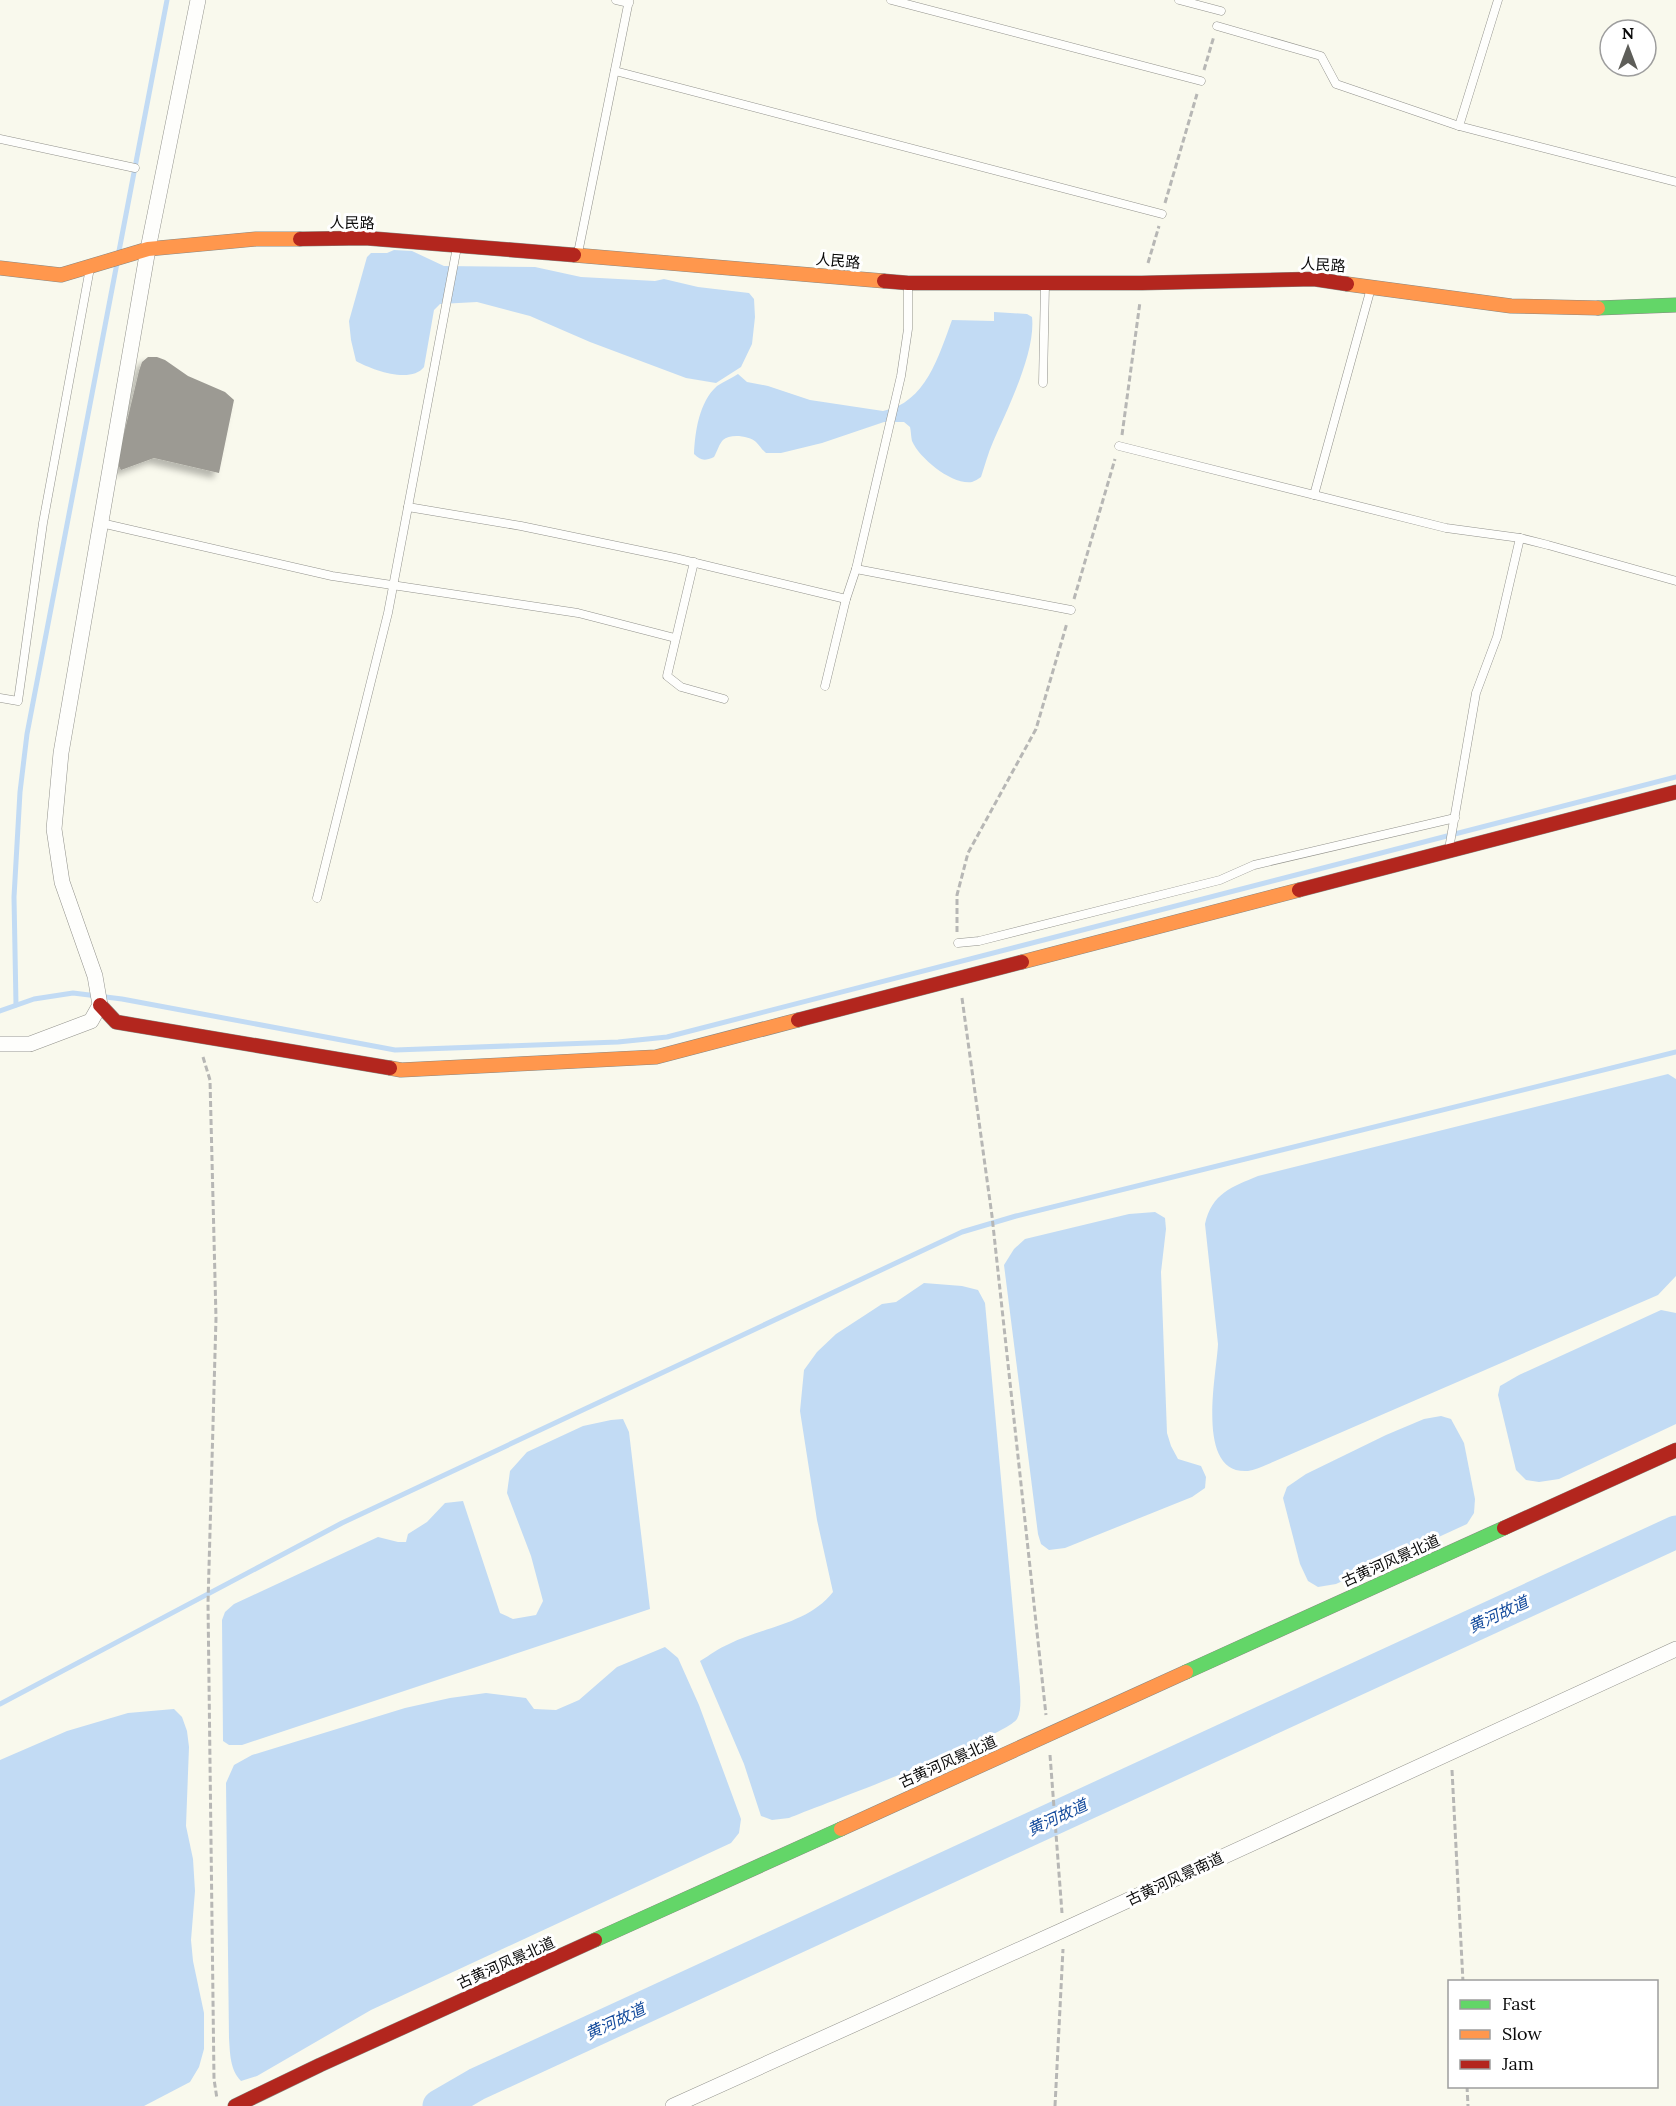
<svg xmlns="http://www.w3.org/2000/svg" width="1676" height="2106" viewBox="0 0 1676 2106" font-family="Lora,'Noto Sans SC',serif">
	<defs>
		<filter id="shadow"><feDropShadow dx="-5.5" dy="5.5" stdDeviation="3" flood-color="#0004"/></filter>
	</defs>
	<rect width="100%" height="100%" fill="#f9f9ed"/>
	<g fill="#c2dbf4">
		<path d="M394,250L412,251L444,266L535,267L581,277L655,281L664,279L698,287L749,293L754,299L755,317L752,344L741,367L716,383L686,378L590,342L530,316L477,302L440,304L434,310L424,367C411,384 372,370 356,361L351,340L349,321L367,257L371,253H387Z"/>
		<path d="M994,312L1027,314L1032,317C1036,352 1007,410 993,442C988,453 985,465 981,477C978,479 975,481 972,482C952,485 920,459 912,441C911,437 911,431 910,427L904,422H884L822,443L781,453H766C762,450 760,446 756,442C750,436 730,433 723,440C719,444 717,452 714,457C705,461 701,461 694,454C695,432 699,402 717,386C723,382 732,378 738,374L747,382L768,386L810,400L883,411C926,403 939,355 952,320L994,321Z"/>
		<path d="M1668,1074L1676,1079V1276L1658,1295L1266,1465C1261,1467 1254,1470 1248,1471C1194,1475 1217,1373 1218,1344L1205,1224C1212,1193 1232,1187 1258,1176Z"/>
		<path d="M1155,1212L1165,1218L1166,1229L1161,1272L1167,1433L1171,1446L1178,1459L1201,1466L1206,1477L1205,1488L1192,1497L1065,1548L1049,1550L1041,1544L1038,1534L1004,1265L1014,1249L1025,1239L1129,1214Z"/>
		<path d="M924,1283L962,1286L978,1290L985,1303L1020,1687C1020,1696 1022,1710 1017,1719C1005,1737 821,1805 789,1818L772,1820L761,1816L744,1764L700,1661C710,1655 719,1648 729,1644C763,1627 808,1624 833,1592L817,1520L800,1411L804,1370L817,1352L836,1334L882,1304L896,1302Z"/>
		<path d="M1661,1310L1676,1313V1424L1559,1479L1539,1482L1526,1480L1516,1470L1498,1395L1500,1386L1519,1375Z"/>
		<path d="M1441,1416L1451,1419L1464,1443L1475,1499L1474,1513L1467,1524L1336,1584L1318,1587L1308,1581L1300,1564L1283,1498L1287,1487L1306,1474L1386,1435L1424,1419Z"/>
		<path d="M623,1419L629,1432L650,1609L242,1745H229L223,1741L222,1620L225,1612L234,1604L378,1537L398,1542H406L408,1534L427,1522L445,1503L463,1501L500,1613L513,1619L536,1615L543,1601L531,1556L507,1493L510,1471L527,1452L583,1426L611,1420Z"/>
		<path d="M665,1647L678,1658L699,1705L741,1819L739,1833L731,1843L371,2010L257,2076L241,2081C230,2070 230,2053 229,2038L226,1783L234,1765L252,1755L405,1708L450,1698L486,1693L526,1698L534,1709L556,1710L579,1700L617,1667Z"/>
		<path d="M174,1709L182,1717L187,1731L189,1747L186,1826L193,1859L195,1891L191,1940L193,1961L204,2013V2049L199,2067L190,2082L144,2106H0V1760L67,1731L128,1713Z"/>
	</g>
	<g fill="none" stroke-linecap="round" stroke-linejoin="round">
		<g stroke="#c2dbf4" stroke-width="5">
			<path d="M119,251L167,0"/>
			<path d="M16,1005L14,897L20,792L27,734L117,263"/>
			<path d="M0,1011L34,999L73,993L122,999L395,1050L618,1042L667,1037L1676,777"/>
			<path d="M0,1704L342,1523L962,1232L1016,1216L1676,1052"/>
		</g>
		<path stroke="#c2dbf4" stroke-width="33" d="M439,2106L477,2084L1676,1532"/>
	</g>
	<path fill="#9c9a93" filter="url(#shadow)" d="M148,357H157L165,360L188,376L225,392L234,400L219,473L154,458L121,470L117,463L139,371L142,362Z"/>
	<g fill="none" stroke-linecap="round" stroke-linejoin="round">
		<defs>
			<g id="lane">
				<path d="M616,0L629,3"/>
				<path d="M891,0L1201,81"/>
				<path d="M1179,0L1221,11"/>
				<path d="M1217,26L1321,56L1336,84L1459,126L1676,182"/>
				<path d="M615,71L1162,214"/>
				<path d="M1459,126L1498,0"/>
				<path d="M0,139L135,168"/>
				<path d="M578,253L629,0"/>
				<path d="M1043,383L1045,284"/>
				<path d="M1119,446L1446,528L1520,538L1548,545L1676,581"/>
				<path d="M1314,495L1371,288"/>
				<path d="M408,507L521,526L675,558L846,599"/>
				<path d="M101,523L332,576L578,613L675,638"/>
				<path d="M694,562L667,676L681,687L724,699"/>
				<path d="M856,569L1071,610"/>
				<path d="M825,686L846,599L856,569L901,376L908,329V285"/>
				<path d="M0,698L18,701L43,523L90,268"/>
				<path d="M1449,849L1476,693L1497,637L1520,538"/>
				<path d="M317,898L388,613L457,247"/>
				<path d="M958,943L979,941L1220,880L1254,865L1455,818"/>
			</g>
			<g id="street">
				<path d="M0,1044H30L91,1021L100,1005L95,976L62,882L54,829L61,753L148,249L198,0"/>
				<path d="M673,2106L1063,1930L1676,1649"/>
			</g>
			<g id="fast">
				<path d="M1598,308L1676,305"/>
				<path d="M1186,1672L1504,1528"/>
				<path d="M595,1940L841,1829"/>
			</g>
			<g id="slow">
				<path d="M574,255L884,281"/>
				<path d="M0,268L61,275L148,249L256,239H300"/>
				<path d="M1347,284L1511,306L1598,308"/>
				<path d="M1022,962L1299,890"/>
				<path d="M390,1068L401,1070L656,1057L798,1020"/>
				<path d="M841,1829L1186,1672"/>
			</g>
			<g id="jam">
				<path d="M300,239L365,238L574,255"/>
				<path d="M884,281L908,283H1142L1314,279L1347,284"/>
				<path d="M1299,890L1676,792"/>
				<path d="M100,1005L116,1022L390,1068"/>
				<path d="M798,1020L1022,962"/>
				<path d="M1504,1528L1676,1450"/>
				<path d="M235,2106L320,2065L595,1940"/>
			</g>
		</defs>
		<use href="#lane" stroke="#92928c" stroke-width="9"/>
		<use href="#street" stroke="#92928c" stroke-width="16"/>
		<use href="#fast" stroke="#888883" stroke-width="15"/>
		<use href="#slow" stroke="#888883" stroke-width="15"/>
		<use href="#jam" stroke="#888883" stroke-width="15"/>
		<g stroke="#b7b7b5" stroke-width="3" stroke-dasharray="6 3" stroke-linecap="butt">
			<path d="M1204,70L1214,36"/>
			<path d="M1165,203L1197,94"/>
			<path d="M1148,263L1159,226"/>
			<path d="M1122,435L1140,302"/>
			<path d="M1074,599L1115,459"/>
			<path d="M957,932V895L968,853L1036,729L1067,623"/>
			<path d="M962,998L992,1216L1046,1715"/>
			<path d="M203,1057L210,1080L216,1318L208,1603L214,2079L217,2099"/>
			<path d="M1050,1755L1062,1913"/>
			<path d="M1452,1770L1463,1982"/>
			<path d="M1467,2086L1468,2106"/>
			<path d="M1055,2106L1063,1949"/>
		</g>
		<use href="#lane" stroke="#fefefc" stroke-width="8"/>
		<use href="#street" stroke="#fefefc" stroke-width="15"/>
		<use href="#fast" stroke="#63d668" stroke-width="14"/>
		<use href="#slow" stroke="#ff974d" stroke-width="14"/>
		<use href="#jam" stroke="#b3261e" stroke-width="14"/>
	</g>
	<g text-anchor="middle" stroke-width="6" stroke-linejoin="round" paint-order="stroke">
		<g font-size="15" fill="#0a0a0a" stroke="#fff">
			<text transform="translate(352 223) rotate(1)" y="5">人民路</text>
			<text transform="translate(838 261) rotate(5)" y="5">人民路</text>
			<text transform="translate(1323 265) rotate(4)" y="5">人民路</text>
			<text transform="translate(1391 1561) rotate(-24)" y="5">古黄河风景北道</text>
			<text transform="translate(948 1762) rotate(-24)" y="5">古黄河风景北道</text>
			<text transform="translate(1175 1879) rotate(-25)" y="5">古黄河风景南道</text>
			<text transform="translate(506 1963) rotate(-24)" y="5">古黄河风景北道</text>
		</g>
		<g font-size="16" font-style="italic" fill="#134a9c" stroke="#fff">
			<text transform="translate(1498 1614) rotate(-25)" y="6">黄河故道</text>
			<text transform="translate(1057 1817) rotate(-25)" y="6">黄河故道</text>
			<text transform="translate(615 2021) rotate(-25)" y="6">黄河故道</text>
		</g>
	</g>
	<rect x="1448" y="1980" width="210" height="108" fill="#ffffff" stroke="#9d9d9d" stroke-width="1.5"/>
	<rect x="1460" y="2000" width="30" height="9" fill="#63d668" stroke="#9d9d9d" stroke-width="1.5"/>
	<text x="1502" y="2010" font-size="18" fill="#0a0a0a">Fast</text>
	<rect x="1460" y="2030" width="30" height="9" fill="#ff974d" stroke="#9d9d9d" stroke-width="1.5"/>
	<text x="1502" y="2040" font-size="18" fill="#0a0a0a">Slow</text>
	<rect x="1460" y="2060" width="30" height="9" fill="#b3261e" stroke="#9d9d9d" stroke-width="1.5"/>
	<text x="1502" y="2070" font-size="18" fill="#0a0a0a">Jam</text>
	<g transform="translate(1628 48)"><circle r="28" fill="#ffffff" stroke="#9d9d9d" stroke-width="1.5"/>
	<path d="M0-4.5L10 22L0 15L-10 22Z" fill="#5e5e59"/>
	<text y="-9" font-size="16" font-weight="bold" text-anchor="middle" fill="#0a0a0a">N</text>
	</g>
</svg>
